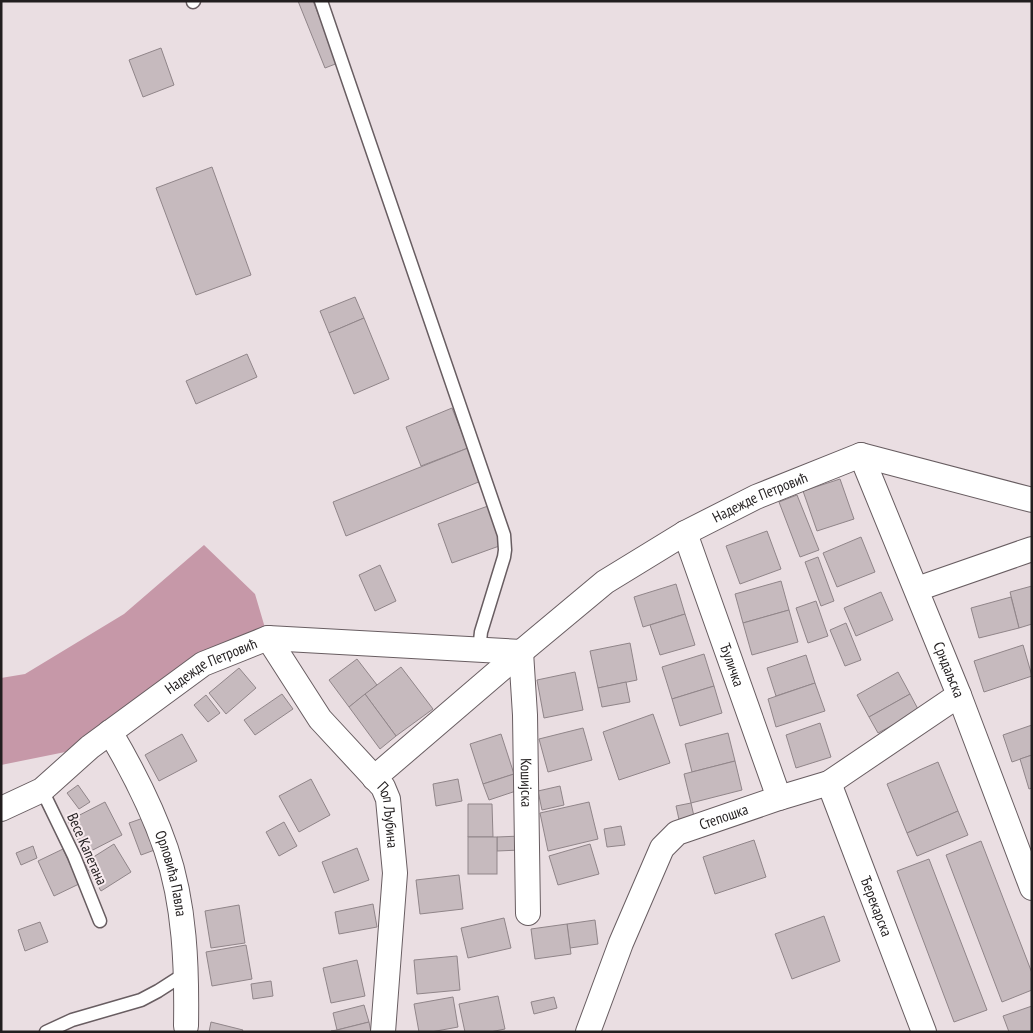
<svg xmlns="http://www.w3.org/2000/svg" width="1033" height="1033" viewBox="0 0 1033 1033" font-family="'PT Sans Narrow',sans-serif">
	<rect width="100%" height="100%" fill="#eadee2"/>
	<path fill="#c698a8" d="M204,545L255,594L268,638L90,747L1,765V678L25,674L124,614Z"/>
	<g fill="#c6babe" stroke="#908589">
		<path d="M298,1H313L338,63L325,68Z"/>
		<path d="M161,48L174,85L143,97L129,60Z"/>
		<path d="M212,167L251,275L196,295L156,188Z"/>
		<path d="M355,297L364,318L329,333L320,311Z"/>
		<path d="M364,318L389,379L354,394L329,333Z"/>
		<path d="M247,354L257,377L196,404L186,381Z"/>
		<path d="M452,408L468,448L421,466L406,427Z"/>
		<path d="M468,448L481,481L346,536L333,502Z"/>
		<path d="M840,479L854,519L817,531L803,491Z"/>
		<path d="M797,495L819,550L800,557L779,502Z"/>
		<path d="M488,506L502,545L452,563L438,524Z"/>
		<path d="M767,531L781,569L740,584L726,546Z"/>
		<path d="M861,537L875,572L837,587L823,553Z"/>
		<path d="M818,557L834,601L821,606L805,562Z"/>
		<path d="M380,565L396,601L375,611L359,575Z"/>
		<path d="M781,581L789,610L743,623L735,594Z"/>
		<path d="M676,584L685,614L643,627L634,597Z"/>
		<path d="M1032,586V624L1019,628L1010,592Z"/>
		<path d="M881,592L893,620L856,636L844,608Z"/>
		<path d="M1011,597L1019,628L979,638L971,608Z"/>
		<path d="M816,601L828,636L808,643L796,608Z"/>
		<path d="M789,610L798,642L752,655L743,623Z"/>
		<path d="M685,614L695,645L660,655L650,625Z"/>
		<path d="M846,623L861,660L845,666L830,630Z"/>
		<path d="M630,643L637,680L598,688L590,651Z"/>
		<path d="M1023,645L1032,676L984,692L974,661Z"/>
		<path d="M704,654L714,686L672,699L662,667Z"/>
		<path d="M806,655L815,683L776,696L767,668Z"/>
		<path d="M357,659L377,685L349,707L329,680Z"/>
		<path d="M401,667L433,709L396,736L365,694Z"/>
		<path d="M239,668L256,688L226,714L209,693Z"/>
		<path d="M575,672L583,710L544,718L537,680Z"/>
		<path d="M898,672L910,694L869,717L857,695Z"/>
		<path d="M626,682L630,702L602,707L598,688Z"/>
		<path d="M815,683L825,711L776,727L768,699Z"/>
		<path d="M714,686L722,713L680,726L672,699Z"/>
		<path d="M282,694L293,709L255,735L244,720Z"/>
		<path d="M365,694L396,736L380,749L349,707Z"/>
		<path d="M910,694L919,711L878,733L869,717Z"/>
		<path d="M206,695L220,713L208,722L194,705Z"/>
		<path d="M653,714L670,763L619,780L603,732Z"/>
		<path d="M820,723L831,757L796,768L786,735Z"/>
		<path d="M1032,725V755L1012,762L1003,735Z"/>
		<path d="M583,728L592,760L548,772L539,739Z"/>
		<path d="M728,733L735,761L692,772L685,744Z"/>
		<path d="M182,734L197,761L159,781L145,755Z"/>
		<path d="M501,734L514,774L483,784L470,744Z"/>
		<path d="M1032,755V788L1029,789L1020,759Z"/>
		<path d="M735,761L742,790L691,803L684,774Z"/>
		<path d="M938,762L958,811L907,833L887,784Z"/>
		<path d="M514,774L519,790L489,800L483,784Z"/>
		<path d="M311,779L330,815L299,832L279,796Z"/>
		<path d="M458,779L462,801L436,806L433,784Z"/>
		<path d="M78,785L90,802L79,809L67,793Z"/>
		<path d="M560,786L564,805L542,810L538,791Z"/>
		<path d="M105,802L122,835L85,854L68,821Z"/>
		<path d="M589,802L598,839L548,851L540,813Z"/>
		<path d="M691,803L695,821L680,824L676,806Z"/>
		<path d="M468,804H492L493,837H468Z"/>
		<path d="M958,811L968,835L917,856L907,833Z"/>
		<path d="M149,816L160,848L141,855L129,823Z"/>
		<path d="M284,822L297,846L279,856L266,832Z"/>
		<path d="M621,826L625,845L607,847L604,829Z"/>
		<path d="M521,836V850L497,851V837Z"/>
		<rect x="468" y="837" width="29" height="37"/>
		<path d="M754,840L766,877L715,894L703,857Z"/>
		<path d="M981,841L1032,973V990L1002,1002L946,855Z"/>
		<path d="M114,844L131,872L101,891L84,863Z"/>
		<path d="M590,844L599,874L558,885L549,856Z"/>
		<path d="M33,846L37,858L21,865L16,853Z"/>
		<path d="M357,848L369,880L334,893L322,862Z"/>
		<path d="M63,849L79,884L54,896L38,861Z"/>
		<path d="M929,859L987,1010L954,1022L897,871Z"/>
		<path d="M459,875L463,909L420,914L416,880Z"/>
		<path d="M373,904L377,927L339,934L335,912Z"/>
		<path d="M239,905L245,943L211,948L205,911Z"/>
		<path d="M824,916L840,961L792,979L775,934Z"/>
		<path d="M504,918L511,948L468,958L461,928Z"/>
		<path d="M595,920L598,944L570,948L567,924Z"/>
		<path d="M40,922L48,942L25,951L18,930Z"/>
		<path d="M567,924L571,954L535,959L531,929Z"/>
		<path d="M246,945L252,979L212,986L206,952Z"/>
		<path d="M457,956L460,990L417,994L414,960Z"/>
		<path d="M357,960L365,996L331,1003L323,968Z"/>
		<path d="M271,981L273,996L253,999L251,984Z"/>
		<path d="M498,996L505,1029L490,1032H465L459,1004Z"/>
		<path d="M453,997L458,1027L431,1032H419L414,1004Z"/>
		<path d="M554,997L557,1008L534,1014L531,1002Z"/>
		<path d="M364,1005L369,1022L337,1030L333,1013Z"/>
		<path d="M1032,1006V1032H1009L1003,1016Z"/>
		<path d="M211,1022L243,1030L242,1032H209Z"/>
		<path d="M369,1022L371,1032L331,1031L337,1030Z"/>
	</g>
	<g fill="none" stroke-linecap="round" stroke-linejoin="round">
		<defs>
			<g id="service">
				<path d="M321,1L504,535L505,550L504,557L481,632L479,650"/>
				<path d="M193,2L194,1"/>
				<path d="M42,790L74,856L100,921"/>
				<path d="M46,1032L72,1020L141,1000L158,991L186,973"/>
			</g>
			<g id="minor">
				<path id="s1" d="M861,455L959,695L1032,888"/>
				<path id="s2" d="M685,533L779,798"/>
				<path d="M917,589L1032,549"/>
				<path id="s3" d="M268,638L320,719L383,787L388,799L395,873L383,1032"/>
				<path id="s4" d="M110,732C132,769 152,808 166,849C185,905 187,967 186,1026"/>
				<path id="s5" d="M374,778L521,652L605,582L685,533L756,497L861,455L1032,500"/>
				<path id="s6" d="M829,783L924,1032"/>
				<path id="s7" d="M1,809L42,790L90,747L203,664L268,638L521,652L525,715L528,913"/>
				<path id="s8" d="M588,1032L621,943L662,848L677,833L779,798L829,783L959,695"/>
			</g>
		</defs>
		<use href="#service" stroke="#685d61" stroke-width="15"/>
		<use href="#minor" stroke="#685d61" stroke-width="26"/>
		<use href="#service" stroke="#fff" stroke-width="12"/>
		<use href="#minor" stroke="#fff" stroke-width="24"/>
	</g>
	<g text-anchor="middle" stroke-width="4" stroke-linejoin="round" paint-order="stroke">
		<g font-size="15" fill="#221e1f" stroke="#f8ebef">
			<text dy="5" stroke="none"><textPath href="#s5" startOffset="480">Надежде Петровић</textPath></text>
			<text dy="5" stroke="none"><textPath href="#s2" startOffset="140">Ђуличка</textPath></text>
			<text dy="5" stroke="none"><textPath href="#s7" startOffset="256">Надежде Петровић</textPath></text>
			<text dy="5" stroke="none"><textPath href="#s1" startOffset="232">Срндаљска</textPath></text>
			<text dy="5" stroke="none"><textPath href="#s7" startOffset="704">Кошијска</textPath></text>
			<text dy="5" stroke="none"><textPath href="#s3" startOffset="218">Поп Љубина</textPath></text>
			<text dy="5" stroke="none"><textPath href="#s8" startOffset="269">Степошка</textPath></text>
			<text transform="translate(87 849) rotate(66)" y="5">Весе Капетана</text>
			<text dy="5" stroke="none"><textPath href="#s4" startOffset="155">Орловића Павла</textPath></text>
			<text dy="5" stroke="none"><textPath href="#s6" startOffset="132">Ђерекарска</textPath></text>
		</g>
	</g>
	<rect width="1033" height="1033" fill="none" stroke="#221e1f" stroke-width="5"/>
</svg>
